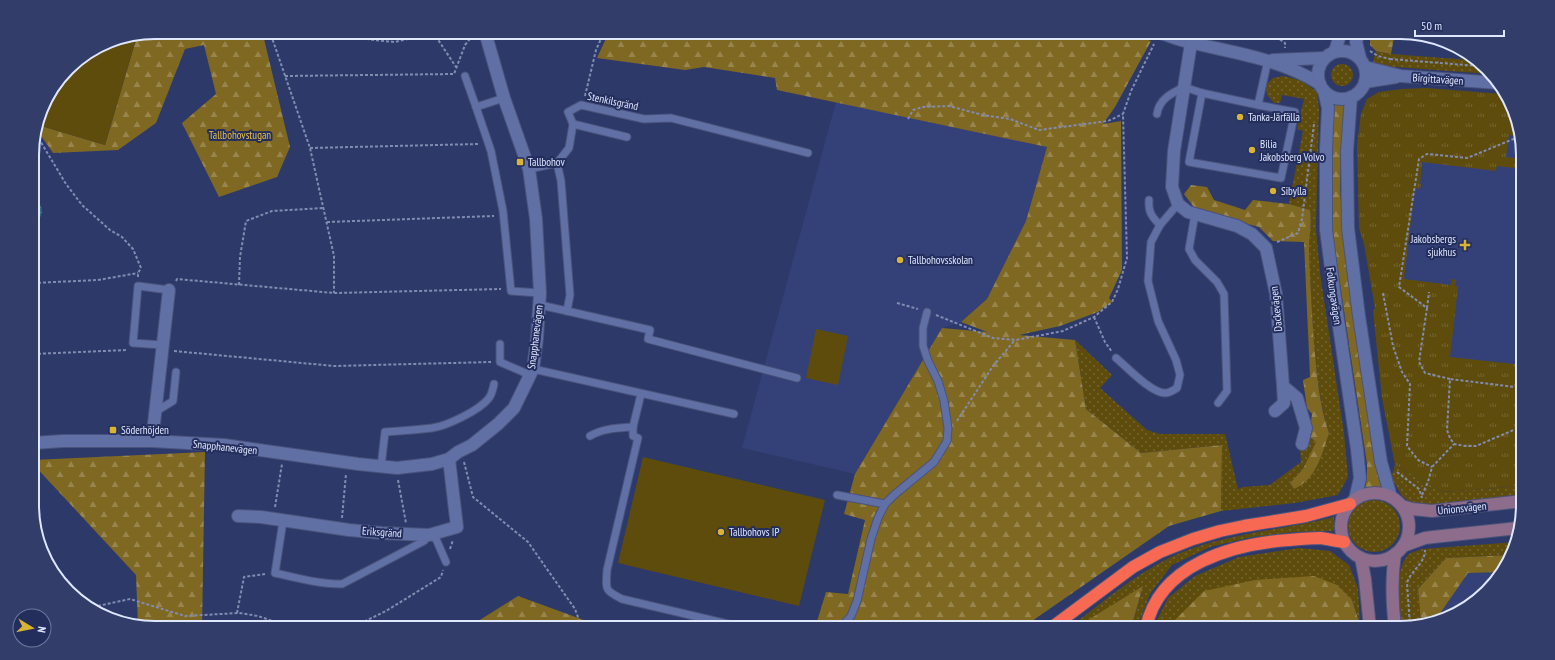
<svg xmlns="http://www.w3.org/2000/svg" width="1555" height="660" viewBox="0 0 1555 660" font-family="'PT Sans Narrow',sans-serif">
	<defs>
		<pattern id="grass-dots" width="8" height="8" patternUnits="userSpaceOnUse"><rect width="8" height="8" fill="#5e4c0d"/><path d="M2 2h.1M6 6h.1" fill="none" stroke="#756631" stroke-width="1.8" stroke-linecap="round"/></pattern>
		<pattern id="forest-firs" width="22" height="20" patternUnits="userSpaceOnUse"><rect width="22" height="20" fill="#7f6821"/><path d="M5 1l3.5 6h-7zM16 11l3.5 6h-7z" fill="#97854d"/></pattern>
		<pattern id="park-tufts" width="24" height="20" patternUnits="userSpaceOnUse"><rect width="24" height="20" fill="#5e4c0d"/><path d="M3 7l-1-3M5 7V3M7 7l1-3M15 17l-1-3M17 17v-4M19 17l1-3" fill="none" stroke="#756631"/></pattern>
		<pattern id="water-rules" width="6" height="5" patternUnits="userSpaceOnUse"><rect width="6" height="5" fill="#2b6f7b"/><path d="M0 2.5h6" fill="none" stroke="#49848f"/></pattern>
	</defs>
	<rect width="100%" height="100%" fill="#2d3969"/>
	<g fill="#344178">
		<path d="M836,102L1047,147L1026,221L987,299L961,322L942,328L855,474L742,448Z"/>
		<path d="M1423,107L1513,119L1522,140L1523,369L1396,351Z"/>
		<path d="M1502,572L1497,580L1468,607L1442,616L1441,612L1468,573Z"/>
	</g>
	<g fill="url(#grass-dots)">
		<path d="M1376,51L1391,54L1470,60L1490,74L1382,66L1373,62Z"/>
		<circle cx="1342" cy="75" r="11"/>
		<path d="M1284,76L1302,81L1317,92L1319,109L1316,228L1320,273L1344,433L1348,477L1338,495L1295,503L1221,511L1222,445L1141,453L1086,409L1075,340L1112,375L1100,388L1147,430L1160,434H1225L1238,489L1243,487L1270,485L1301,462L1300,447L1309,436L1316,442L1303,469L1290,483L1294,489L1329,433C1320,406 1317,376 1314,347C1312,314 1310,282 1309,249C1309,236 1312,223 1310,210L1289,204L1303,131L1297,129L1304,99L1282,95L1280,103H1274L1267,95L1266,85L1273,78Z"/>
		<path d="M1395,465L1443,492L1523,486V495L1427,505L1411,503L1402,496L1394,482L1392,475Z"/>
		<circle cx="1374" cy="526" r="26"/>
		<path d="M1334,517V531L1295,532L1252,537L1210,547L1172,565L1150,594L1137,628H1131L1143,587L1077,628H1069C1101,603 1134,575 1171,557C1222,533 1280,531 1334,517Z"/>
		<path d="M1516,542L1512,555L1446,558L1418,589L1421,623L1407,628H1401C1399,609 1394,569 1408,555C1411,552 1418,551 1422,549Z"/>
		<path d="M1299,548L1330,551L1349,565L1358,588L1360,623L1352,600L1173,622L1172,628H1153L1168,598L1195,576L1239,557Z"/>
	</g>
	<g fill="url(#forest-firs)">
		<path d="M155,32H184L202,38L235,40L264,39L290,147L277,177L219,197L182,123L216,94L204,45L185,49L156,123L118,150L53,153L37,130L38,125L105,145L137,36Z"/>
		<path d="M609,32H1125L1151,41L1115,107L1103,124L1121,121L1122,270L1109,298L1112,302L1098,312L1060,326L1019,335L1075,340L1086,409L1141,453L1222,445L1221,511L1169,526L1022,628H815L826,592L848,594L865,520L844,514L855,474L942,328L987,332L961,322L987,299L1026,221L1047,147L777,90L775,78L704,67L685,70L597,58Z"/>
		<path d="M1370,32H1395L1391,54L1376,51L1370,45Z"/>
		<path d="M1332,101L1345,103L1341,144L1340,188L1343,230L1373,439L1382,487L1365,489L1367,477V464L1332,230L1330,198Z"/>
		<path d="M1191,185L1207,187L1214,200L1245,210L1253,200L1289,204L1310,210C1312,223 1309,236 1309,249C1310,281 1312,312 1314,344C1317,374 1319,405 1329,433C1322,454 1316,480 1294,489L1290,483L1303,469L1316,442L1309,436L1312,414L1307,408L1303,380L1310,377L1304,242L1273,241L1259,227L1196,210L1184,194Z"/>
		<path d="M205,452L202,628H155L138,625L136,575L33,464V460Z"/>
		<path d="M1512,555L1502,572L1468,573L1441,612L1442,616L1421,623L1418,589L1446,558Z"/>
		<path d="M1314,576L1337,585L1352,600L1361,628H1172L1173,622L1204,591L1255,580Z"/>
		<path d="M1143,586L1131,628H1077L1080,625Z"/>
		<path d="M518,596L603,627L607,628H467Z"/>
	</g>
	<path fill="url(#park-tufts)" d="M1427,88L1503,94L1521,137L1509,135L1506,157L1522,159V169L1497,166L1496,171L1422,162L1420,184H1421L1420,189L1415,188L1404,279L1451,285L1452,279L1456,280L1455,286L1458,287L1450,357L1523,365V486L1443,492L1395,465L1382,398L1373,311L1375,308L1364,244L1359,228L1357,145L1361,114L1367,99L1379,92L1402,89Z"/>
	<g fill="#5e4c0d">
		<path d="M137,36L105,145L38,125L45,101L74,63L108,41Z"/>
		<path d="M816,329L848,336L838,385L806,378Z"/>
		<path d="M643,457L825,500L799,606L618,563Z"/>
	</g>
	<path fill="url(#water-rules)" d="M32,197C45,204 45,218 32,225Z"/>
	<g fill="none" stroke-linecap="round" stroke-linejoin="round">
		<defs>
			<g id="service">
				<path d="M465,76L476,107L504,98"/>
				<path d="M1202,93L1189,162L1281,178L1295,112L1258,105"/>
				<path d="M476,107L491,151L503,211L511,291L540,293"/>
				<path d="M1157,114C1159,99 1172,93 1184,87L1202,93L1258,105L1268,60"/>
				<path d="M573,124L627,137"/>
				<path d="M557,163L561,181L570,295L567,311L650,330L648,339L797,378"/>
				<path d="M529,169L557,163L569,148L573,124L568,112L581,105L644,119L671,118L808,153"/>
				<path d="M1149,200C1148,212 1152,217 1160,225"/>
				<path d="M1195,214L1189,249L1195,260L1217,282L1224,294L1227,391L1218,403"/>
				<path d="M540,305L567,311"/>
				<path d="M500,344V362L530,375"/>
				<path d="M163,345L133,343L138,286L169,290"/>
				<path d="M1116,358C1127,367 1151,393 1165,393C1169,393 1174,390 1177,388L1180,375L1176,360L1158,321L1148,281L1151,242L1160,225L1178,204"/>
				<path d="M533,369L734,414"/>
				<path d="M641,394L633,427V436L638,438L607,570C606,590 604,590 622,599L745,628"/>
				<path d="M155,412L173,401L176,372"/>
				<path d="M590,436C603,428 619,428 633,427"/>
				<path d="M381,467L385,432C401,431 416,430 432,428C447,426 480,410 489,398C492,394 493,389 494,384"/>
				<path d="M837,495L885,504"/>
				<path d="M283,521L275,573C296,578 319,584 342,584L424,541L429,535L436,539L446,562"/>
				<path d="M840,628L851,616L857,601L871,539L878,518L885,504L894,495L934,462L947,441L948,428L944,401L938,381L928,361L923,346V328L927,312"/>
			</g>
			<g id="minor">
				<path d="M1157,32C1168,35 1178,40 1189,42C1234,53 1281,59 1320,84"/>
				<path d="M1359,32L1356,42L1360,58"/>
				<path d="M1191,43L1174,151L1172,187L1178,204L1188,212L1237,226L1252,234L1266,248L1276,294L1283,386L1297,398L1306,428L1302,444"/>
				<path d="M1335,51L1341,32"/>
				<circle cx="1342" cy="75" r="24"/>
				<path d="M1273,60L1324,58"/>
				<path d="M1365,67L1401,76L1499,83"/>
				<path d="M1365,82L1396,77"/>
				<path d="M1324,91L1328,108L1326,149V230L1337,313L1357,449L1360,478L1355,499"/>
				<path d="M1351,97L1347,151L1348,228L1359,316L1381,462L1391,497"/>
				<path d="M1275,411L1284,403L1283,386"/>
				<path d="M152,441L169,290"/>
				<path d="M33,443L63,441H152L224,445L358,464L397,468L432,464L449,459L458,452L472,445L498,424L514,408L533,369L537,338L540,293L536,219L529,169L504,98L485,32"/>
				<path d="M238,516L261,517L349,530L382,533L429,535L457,527L449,459"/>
			</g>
			<g id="secondary">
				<circle cx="1375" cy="527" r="34"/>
				<path d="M1402,506L1412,509L1432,511L1523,501"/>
				<path d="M1403,546L1425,538L1433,537L1518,528"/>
				<path d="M1361,558L1365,579L1370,628"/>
				<path d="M1395,628C1392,603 1391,579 1395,554"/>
			</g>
			<g id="motorway">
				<path d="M1051,628L1133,567L1160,552L1193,539L1220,531L1244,526L1306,516L1350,504"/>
				<path d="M1146,628C1159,564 1233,544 1289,540C1300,539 1310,538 1320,538C1328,539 1336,541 1344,542"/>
			</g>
		</defs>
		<use href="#service" stroke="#4a537b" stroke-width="9"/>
		<use href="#minor" stroke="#4a537b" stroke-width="14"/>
		<use href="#secondary" stroke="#4a537b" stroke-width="14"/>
		<use href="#motorway" stroke="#4a537b" stroke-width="14"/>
		<g stroke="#828cb1" stroke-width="2" stroke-dasharray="3 2" stroke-linecap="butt">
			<path d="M192,32L201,35H223L335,34L374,40L395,42L420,36L431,32"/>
			<path d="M433,32L456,67"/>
			<path d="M1275,32V36L1285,43V48"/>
			<path d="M271,35L310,148L334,256V293"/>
			<path d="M1370,51L1378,56L1390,59L1389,61"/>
			<path d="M1390,59L1478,66"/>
			<path d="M285,76L454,74L465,45L474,34"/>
			<path d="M585,96L596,50L604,32"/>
			<path d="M908,119L913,110L923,107L949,106L983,115L1010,119L1039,130L1108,121L1123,114"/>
			<path d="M36,134L66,184L82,205L110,230L122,237L133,249L141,268L138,273V277"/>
			<path d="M310,148L479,144"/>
			<path d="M327,222L494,216"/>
			<path d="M1277,242L1298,233L1302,219L1314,124"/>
			<path d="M176,281L177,279L334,293L501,289"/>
			<path d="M33,283L98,280L138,273"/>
			<path d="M239,285L240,257L246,221L272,211L324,208"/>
			<path d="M1383,293L1393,346L1402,372L1410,384L1407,446L1418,460L1432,467"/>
			<path d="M897,303L918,309"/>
			<path d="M1427,308L1429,292"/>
			<path d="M936,315L993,338L1016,340L1063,331L1094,317L1112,302L1118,289L1127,258L1123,114L1131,91L1154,44"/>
			<path d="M1094,317L1105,342L1112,352"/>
			<path d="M174,351L334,366L491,362"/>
			<path d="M33,354L127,350"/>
			<path d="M1450,379L1425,373L1419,362L1427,308L1399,287L1419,159L1427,154L1467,158L1521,136"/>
			<path d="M1523,388L1450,379L1447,430L1450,438L1454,444L1465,446H1476L1523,426"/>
			<path d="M957,421L993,366L1015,340"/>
			<path d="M464,462L473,497L528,542L575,609L582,628"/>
			<path d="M1397,472L1419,489L1422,498"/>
			<path d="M398,480L406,523"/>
			<path d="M1422,495L1428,482L1432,467L1454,444"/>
			<path d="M275,507L282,464"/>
			<path d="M342,518L346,474"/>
			<path d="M450,549L453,540"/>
			<path d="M93,607L130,599L185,616L239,613L258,616L293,628"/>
			<path d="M237,613L244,577L265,574"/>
			<path d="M581,623L594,628"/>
			<path d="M1410,627L1407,583C1411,570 1425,564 1425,550"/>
			<path d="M351,628L386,611L441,577L443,570"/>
			<path d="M858,628L859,621"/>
		</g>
		<use href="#service" stroke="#606fa4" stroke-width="7"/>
		<use href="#minor" stroke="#606fa4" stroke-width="12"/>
		<use href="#secondary" stroke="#8d6d8b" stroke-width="12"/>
		<use href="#motorway" stroke="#f76952" stroke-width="12"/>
	</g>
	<g fill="#d9b334" stroke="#242e5d" stroke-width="1.5">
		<circle cx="1240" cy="117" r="4"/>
		<circle cx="1252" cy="150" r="4"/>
		<rect x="516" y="158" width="8" height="8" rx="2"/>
		<circle cx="1273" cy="191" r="4"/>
		<path d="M1463 239h4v4h4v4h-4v4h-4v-4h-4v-4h4z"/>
		<circle cx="900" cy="260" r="4"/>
		<rect x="109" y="426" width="8" height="8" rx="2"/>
		<circle cx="721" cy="532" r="4"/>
	</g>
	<g text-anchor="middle" stroke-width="4" stroke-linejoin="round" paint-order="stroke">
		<g font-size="11" fill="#dfe7ff" stroke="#242e5d">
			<text transform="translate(1438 79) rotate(4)" y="4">Birgittavägen</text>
			<text transform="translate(613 101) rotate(12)" y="4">Stenkilsgränd</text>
			<text transform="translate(1334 296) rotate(82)" y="4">Folkungavägen</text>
			<text transform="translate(1276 309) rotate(-96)" y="4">Dackevägen</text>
			<text transform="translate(535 337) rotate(-83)" y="4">Snapphanevägen</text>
			<text transform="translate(225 447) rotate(6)" y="4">Snapphanevägen</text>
			<text transform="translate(1462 508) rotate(-6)" y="4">Unionsvägen</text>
			<text transform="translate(382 532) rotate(4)" y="4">Eriksgränd</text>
		</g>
		<g font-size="11" fill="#dfe7ff" stroke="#242e5d" text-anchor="start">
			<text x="1248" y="121">Tanka-Järfälla</text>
			<text x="1260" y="148">Bilia<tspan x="1260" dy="13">Jakobsberg Volvo</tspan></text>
			<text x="528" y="166">Tallbohov</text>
			<text x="1281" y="195">Sibylla</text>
			<text x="1456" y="243" text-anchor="end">Jakobsbergs<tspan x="1456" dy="13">sjukhus</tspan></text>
			<text x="908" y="264">Tallbohovsskolan</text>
			<text x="121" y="434">Söderhöjden</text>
			<text x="729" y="536">Tallbohovs IP</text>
		</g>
		<g font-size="11" fill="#e7c042" stroke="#242e5d">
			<text x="240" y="139">Tallbohovstugan</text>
		</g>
	</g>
	<path d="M0 0H1555V660H0ZM155 39H1400A116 116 0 0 1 1516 155V505A116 116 0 0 1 1400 621H155A116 116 0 0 1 39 505V155A116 116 0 0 1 155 39Z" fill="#333d6a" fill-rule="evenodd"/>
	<path fill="none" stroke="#dfe7ff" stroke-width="2" d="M155 39H1400A116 116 0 0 1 1516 155V505A116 116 0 0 1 1400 621H155A116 116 0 0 1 39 505V155A116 116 0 0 1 155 39Z"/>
	<g transform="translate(32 628) rotate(100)"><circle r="19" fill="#242e5d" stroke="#6f789e"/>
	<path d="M0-3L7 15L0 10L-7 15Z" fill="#d9b334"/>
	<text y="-6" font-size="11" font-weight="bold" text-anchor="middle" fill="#dfe7ff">N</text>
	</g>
	<path d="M1415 30v6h89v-6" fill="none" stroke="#dfe7ff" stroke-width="2"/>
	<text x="1421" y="30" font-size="12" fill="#dfe7ff" stroke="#242e5d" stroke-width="3" paint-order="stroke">50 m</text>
</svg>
